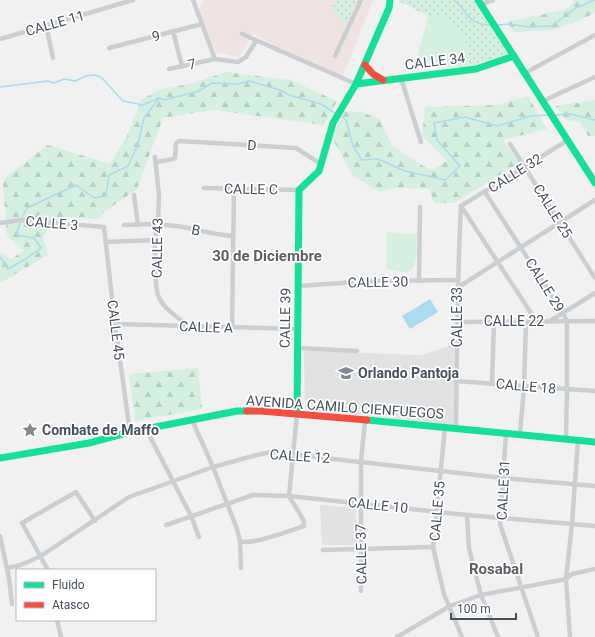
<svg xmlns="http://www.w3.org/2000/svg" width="595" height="637" viewBox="0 0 595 637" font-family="Roboto,sans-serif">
	<defs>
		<pattern id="grass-dots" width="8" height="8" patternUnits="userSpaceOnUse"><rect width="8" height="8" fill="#d5f0e1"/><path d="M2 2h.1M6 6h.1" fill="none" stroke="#b8d0c3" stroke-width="1.8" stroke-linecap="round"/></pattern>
		<pattern id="forest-firs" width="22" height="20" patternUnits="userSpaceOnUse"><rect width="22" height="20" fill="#d5f0e1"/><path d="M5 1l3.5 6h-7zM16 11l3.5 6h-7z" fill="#b8d0c3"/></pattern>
	</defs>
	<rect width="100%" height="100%" fill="#f1f1f1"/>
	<g fill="#e3e2e3">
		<path d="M454,344V425L305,409L304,351L423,355Z"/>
		<path d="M320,505L356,508L357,545H322Z"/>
	</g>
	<path fill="#efe4e2" d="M203,0H373L343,76L302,59L253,34L239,58L216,52L198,12Z"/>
	<g fill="url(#grass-dots)">
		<path d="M336,0H356L347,22L345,23L333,12L332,9Z"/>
		<path d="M400,0H473L508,55L469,66L466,42L459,29L441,17L428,16L399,1Z"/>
	</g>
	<g fill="url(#forest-firs)">
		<path d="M575,0H595V13L573,23L553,30L514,32L507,22L567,9Z"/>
		<path d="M226,72L290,80L337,101L324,125L213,110L163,118L137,189L104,212L99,219L56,217L43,238L48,255L0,283V252L11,259L24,251L7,236L3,184L7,176L48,145L110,164L127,136L141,100L160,89L190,84Z"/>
		<path d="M528,96L547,129L503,140L519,163L454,203H434L429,189L393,188L380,192L353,176L332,138L344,111L362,112L380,119L391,145L430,170L447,161L422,136L425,107L497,105Z"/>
		<path d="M595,100V136H588L580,122L566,120L555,106Z"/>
		<path d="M198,368L202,409L135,421L129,374Z"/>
	</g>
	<g fill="#d5f0e1">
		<path d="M428,16L441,17L459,29L466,42L469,66L463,67L415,66Z"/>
		<path d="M386,232L417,234C416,243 419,269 408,272C402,273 393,270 387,269Z"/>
	</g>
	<path fill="#aadbee" d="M430,299L438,312L410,329L402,316Z"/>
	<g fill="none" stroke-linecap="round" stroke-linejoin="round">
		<g stroke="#aadbee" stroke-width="1.5">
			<path d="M454,0C468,12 468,25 490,25"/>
			<path d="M498,25L509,24L529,27L552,26L576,8L594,0"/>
			<path d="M0,87L48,81L54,83L64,79L75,81L86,76L94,75L101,77L123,101L143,105L159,98"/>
			<path d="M556,115L570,114L595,120"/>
			<path d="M340,116L346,120L353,146L362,160L378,159L405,171L445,180L460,166L437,140L434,123L465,117L497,126L531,116L548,115"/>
			<path d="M23,216L27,208L76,185L94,198L106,196L109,175L128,166L138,144L144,118L159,98L164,100L199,91L212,83L238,84L249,81L280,90L289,95L321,104L335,113"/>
			<path d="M0,257L8,269L24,260L41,248L34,238L16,235L20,223"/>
		</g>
		<g stroke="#cccfd2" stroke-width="4.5">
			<path d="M193,0L215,59"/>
			<path d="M481,4L493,0"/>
			<path d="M46,25L53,58"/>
			<path d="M173,31L182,66"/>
			<path d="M242,34L356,84"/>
			<path d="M0,39L133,0"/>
			<path d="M109,48L202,24"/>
			<path d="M335,56L361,0"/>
			<path d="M169,69L215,59L238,62L246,57L256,41"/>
			<path d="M525,73L595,35"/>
			<path d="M401,78L421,142"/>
			<path d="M543,101L595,77"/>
			<path d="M510,144L595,278"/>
			<path d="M155,157L159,195L158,225C153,231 155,286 158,295C162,308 178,317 188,326"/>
			<path d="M156,162L173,159L175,158L176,143L179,141L296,148L321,164"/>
			<path d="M204,188L299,190"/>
			<path d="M485,192L563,313L567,322V389L566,438"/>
			<path d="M134,195L138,225"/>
			<path d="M461,206L537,322"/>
			<path d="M461,206L568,140"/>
			<path d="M0,223L22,220L104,227L115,324L130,432"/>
			<path d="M124,225C141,224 160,224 177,226C196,229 214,235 233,236"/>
			<path d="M106,242L155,240"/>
			<path d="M419,281L420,207"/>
			<path d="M298,286L371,281L457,280"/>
			<path d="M457,288L595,200"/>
			<path d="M550,321L595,293"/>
			<path d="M458,322L595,321"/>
			<path d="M115,324L297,329"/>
			<path d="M232,328L234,188"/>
			<path d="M297,348L357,351"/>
			<path d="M456,381L595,391"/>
			<path d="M492,383L494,321"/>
			<path d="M192,420L213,467L237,529L240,541L241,568"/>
			<path d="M445,428L433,547L444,594L462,637"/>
			<path d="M456,428C457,354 457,280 461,206"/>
			<path d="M146,429L191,516L199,537"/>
			<path d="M506,433L500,524L538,637"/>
			<path d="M520,434L524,387L526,322"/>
			<path d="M467,515L469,548L481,595L498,637"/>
			<path d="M166,525L253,495L289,496L467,515L595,526"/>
			<path d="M0,536L9,578L12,604"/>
			<path d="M240,541C250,546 292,530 304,526V521L289,496L297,414"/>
			<path d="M323,550L433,547"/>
			<path d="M7,568L21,565L41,556L129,497L213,467L253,456L271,452L503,478L595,486"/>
			<path d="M48,570L22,523L76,492L95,521"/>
			<path d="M361,591V461L365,421"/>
			<path d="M57,620L61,637"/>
			<path d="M397,637L450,606L481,595L566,579L572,574L595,569"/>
			<path d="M570,637L566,579L572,524L578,440"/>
		</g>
		<g stroke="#16e098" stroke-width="7">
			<path d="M478,0L595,183"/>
			<path d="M356,84L476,69L514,56"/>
			<path d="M297,414L299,190L319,171L333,123L356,84L389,8L390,0"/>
			<path d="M367,420L595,442"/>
			<path d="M0,458L89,443L130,432L237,411H247"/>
		</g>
		<g stroke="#f24e42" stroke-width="7">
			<path d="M365,65L373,74L383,80"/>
			<path d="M247,411H261L367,420"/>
		</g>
	</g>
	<defs>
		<symbol id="school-bare" viewBox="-9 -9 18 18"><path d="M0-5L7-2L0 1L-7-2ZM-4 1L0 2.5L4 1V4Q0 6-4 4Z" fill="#828991" stroke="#fff" stroke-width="2.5" paint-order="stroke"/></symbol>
		<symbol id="sight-bare" viewBox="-9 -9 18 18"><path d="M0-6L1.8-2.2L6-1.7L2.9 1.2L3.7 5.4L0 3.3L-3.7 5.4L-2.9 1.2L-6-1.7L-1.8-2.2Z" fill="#828991" stroke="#fff" stroke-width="2.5" paint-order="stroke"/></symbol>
	</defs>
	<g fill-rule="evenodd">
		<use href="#school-bare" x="335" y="362" width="22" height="22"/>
		<use href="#sight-bare" x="19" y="419" width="22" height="22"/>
	</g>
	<g text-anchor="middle" stroke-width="3.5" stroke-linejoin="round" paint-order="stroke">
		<g font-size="14" fill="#47515d" stroke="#fff">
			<text transform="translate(55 23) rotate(-16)" y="5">CALLE 11</text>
			<text transform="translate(156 36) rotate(-15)" y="5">9</text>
			<text transform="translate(435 61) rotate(-7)" y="5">CALLE 34</text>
			<text transform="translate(192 64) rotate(-13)" y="5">7</text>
			<text transform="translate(252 145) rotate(4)" y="5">D</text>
			<text transform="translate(515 173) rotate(-32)" y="5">CALLE 32</text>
			<text transform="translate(251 189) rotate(1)" y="5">CALLE C</text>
			<text transform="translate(553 211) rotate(58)" y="5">CALLE 25</text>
			<text transform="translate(52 223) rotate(5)" y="5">CALLE 3</text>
			<text transform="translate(196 230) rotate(11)" y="5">B</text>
			<text transform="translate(157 248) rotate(-89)" y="5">CALLE 43</text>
			<text transform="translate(378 282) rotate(-1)" y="5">CALLE 30</text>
			<text transform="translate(545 285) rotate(58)" y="5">CALLE 29</text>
			<text transform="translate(457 317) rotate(-90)" y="5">CALLE 33</text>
			<text transform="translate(285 318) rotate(-89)" y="5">CALLE 39</text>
			<text x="514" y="326">CALLE 22</text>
			<text transform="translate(206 327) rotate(2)" y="5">CALLE A</text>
			<text transform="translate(116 330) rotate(83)" y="5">CALLE 45</text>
			<text transform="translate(526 386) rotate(5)" y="5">CALLE 18</text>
			<text transform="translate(345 407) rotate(4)" y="5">AVENIDA CAMILO CIENFUEGOS</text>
			<text transform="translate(300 456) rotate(4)" y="5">CALLE 12</text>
			<text transform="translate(503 490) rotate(-87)" y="5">CALLE 31</text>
			<text transform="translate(378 505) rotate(6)" y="5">CALLE 10</text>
			<text transform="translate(437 511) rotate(-85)" y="5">CALLE 35</text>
			<text transform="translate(361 554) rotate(-91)" y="5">CALLE 37</text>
		</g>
		<g font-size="14" font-weight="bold" fill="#47515d" stroke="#fff" text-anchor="start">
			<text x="358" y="378">Orlando Pantoja</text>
			<text x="42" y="435">Combate de Maffo</text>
		</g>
		<g font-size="15" font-weight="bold" fill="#5c5f65" stroke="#fff">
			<text x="267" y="261">30 de Diciembre</text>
			<text x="496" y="574">Rosabal</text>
		</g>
	</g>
	<rect x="16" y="569" width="140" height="52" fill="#ffffff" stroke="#b5b9be"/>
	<rect x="24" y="582" width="20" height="6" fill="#16e098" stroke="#b5b9be"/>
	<text x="52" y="589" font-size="12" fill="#47515d">Fluido</text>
	<rect x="24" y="602" width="20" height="6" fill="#f24e42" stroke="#b5b9be"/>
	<text x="52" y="609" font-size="12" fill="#47515d">Atasco</text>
	<path d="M451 613v6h65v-6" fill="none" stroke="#47515d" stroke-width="2"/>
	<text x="457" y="613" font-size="12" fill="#47515d" stroke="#ffffff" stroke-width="3" paint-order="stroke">100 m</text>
</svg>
